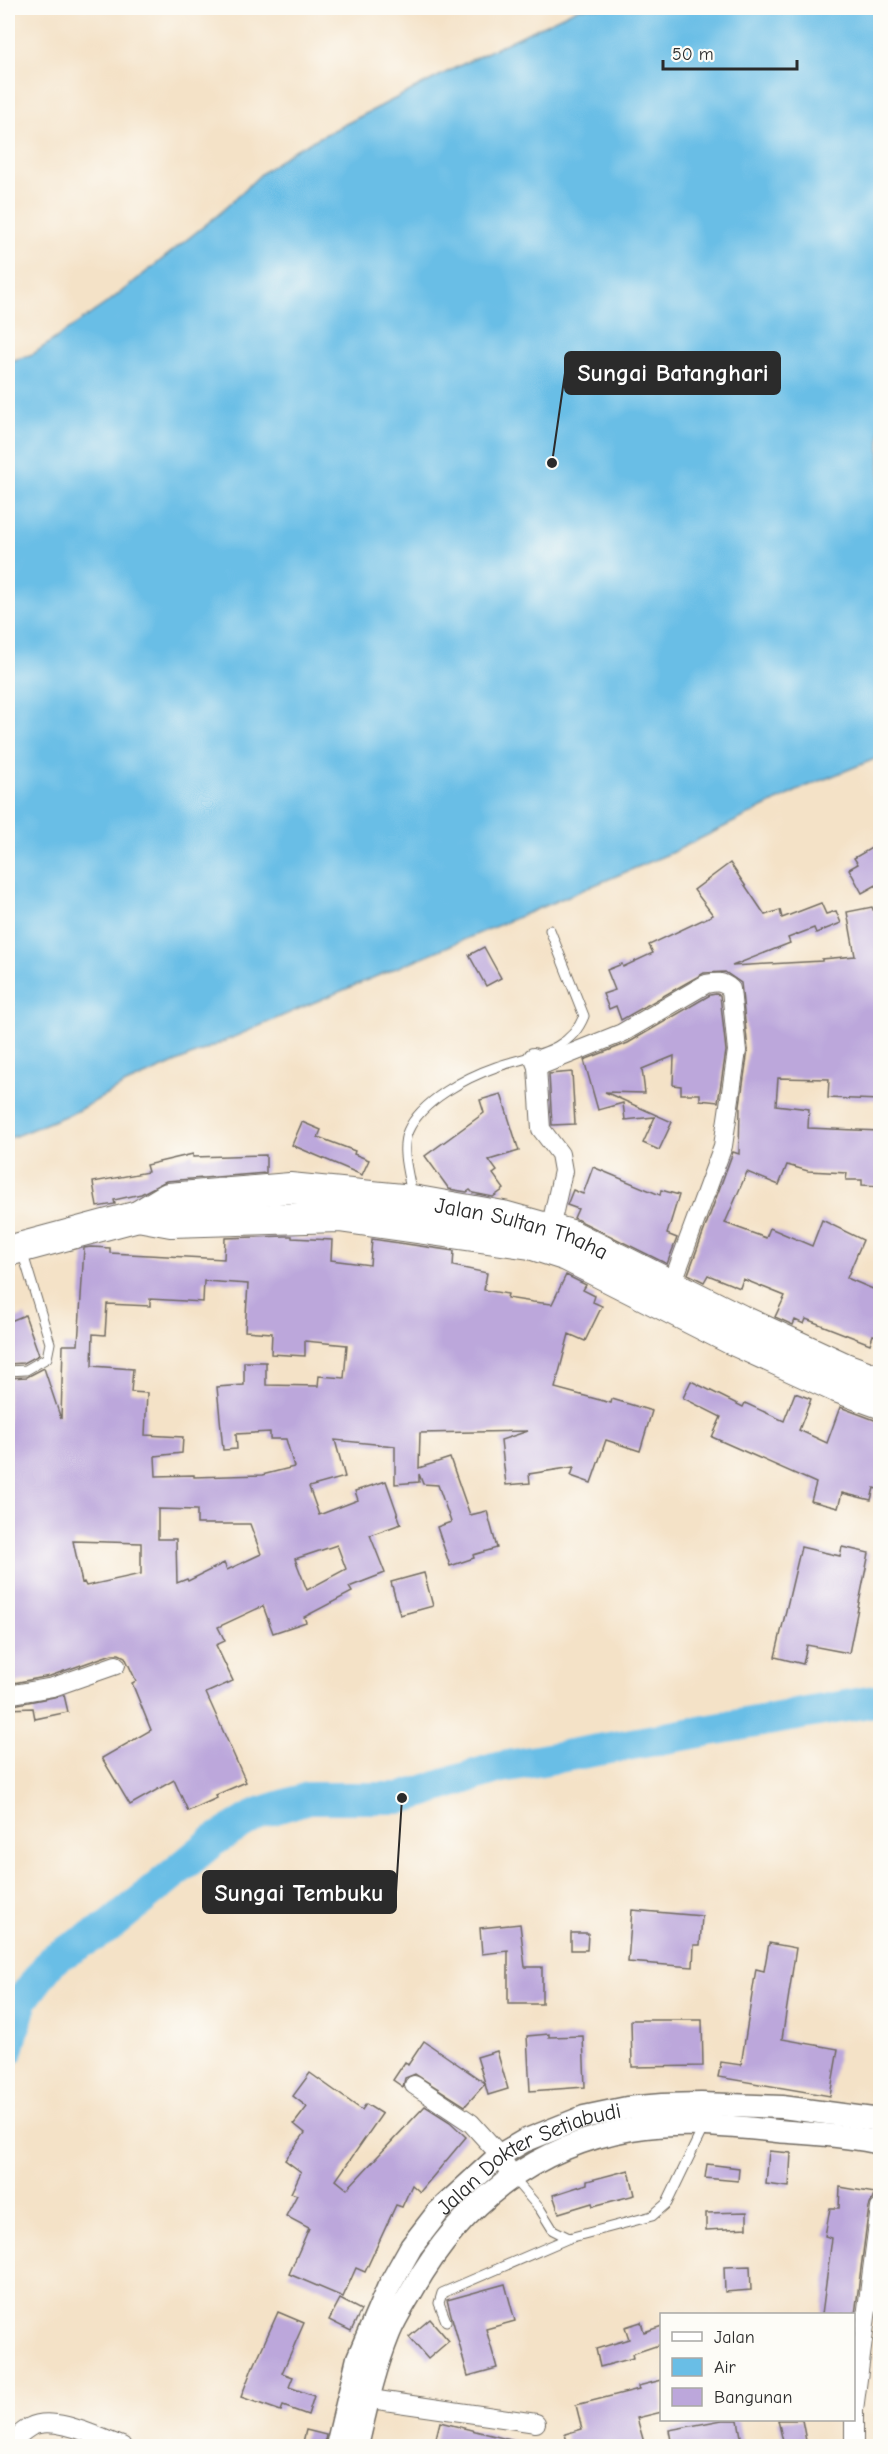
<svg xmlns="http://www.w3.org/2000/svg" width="888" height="2454" viewBox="0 0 888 2454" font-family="'Comic Neue',sans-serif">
	<rect width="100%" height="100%" fill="#fdfcf7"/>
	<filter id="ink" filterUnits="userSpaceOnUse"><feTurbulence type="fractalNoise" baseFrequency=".0167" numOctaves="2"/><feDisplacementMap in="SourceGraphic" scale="12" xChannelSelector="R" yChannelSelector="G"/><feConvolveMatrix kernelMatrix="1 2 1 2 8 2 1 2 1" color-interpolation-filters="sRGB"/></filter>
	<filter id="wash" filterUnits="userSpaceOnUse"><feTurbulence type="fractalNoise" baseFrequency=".008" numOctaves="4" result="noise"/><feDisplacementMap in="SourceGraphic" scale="24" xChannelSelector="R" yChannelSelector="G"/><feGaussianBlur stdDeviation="1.35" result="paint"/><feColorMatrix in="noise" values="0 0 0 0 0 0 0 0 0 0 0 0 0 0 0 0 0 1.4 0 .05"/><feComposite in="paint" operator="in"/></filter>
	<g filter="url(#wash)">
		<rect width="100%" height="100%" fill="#f4e2c7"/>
		<path fill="#69bee6" stroke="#4a7488" stroke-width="1.5" d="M579,8H880V757L805,787L671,853L303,1007L126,1084L75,1112L8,1139V362L33,354L111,300L219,214L262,173L293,151L457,67Z"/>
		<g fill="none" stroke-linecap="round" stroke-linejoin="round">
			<path stroke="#69bee6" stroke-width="32" d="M8,2050L22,2000L53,1959L109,1927L213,1841L260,1813L308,1798H402L497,1768L880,1700"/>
		</g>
		<g id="blocks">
			<g fill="#bca7db" fill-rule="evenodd">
				<path d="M880,843V883L862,893L849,869L858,864L854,858Z"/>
				<path d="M730,863L765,915L780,910L782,918L821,903L826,914L836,911L841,923L816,933L814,928L788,938L790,943L732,966L822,961V959L855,956L847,912L872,907L880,926V1100L828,1098L829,1079L778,1078L776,1105L809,1109L808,1128L880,1131V1186L862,1185V1180H846L847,1173L808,1171L787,1165L779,1185L747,1172L725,1223L766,1238L770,1228L812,1246L822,1220L863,1240L847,1278L880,1292V1337L873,1335L870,1344L806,1319L804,1324L795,1320L793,1325L775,1317L785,1296L743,1279L740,1288L708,1275L704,1282L688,1274L733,1152L739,1154L740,1105L748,1050L741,983L725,972L704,973L621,1020L616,1006L609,1009L603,994L615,990L607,970L622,964L623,967L653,953L649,945L713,915L694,890Z"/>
				<path d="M484,947L501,978L486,986L469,955Z"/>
				<path d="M716,994L720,995L726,1051L718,1102L700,1100V1094H681V1086L673,1085L674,1056L642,1069L645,1093L605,1092L672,1122L659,1150L643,1143L655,1117L625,1120L623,1103L598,1110L584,1060L628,1043L710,995Z"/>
				<path d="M572,1072L575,1124L552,1125L549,1074Z"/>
				<path d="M501,1094L519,1151L489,1160L497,1171L493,1174L504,1189L493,1197L473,1193L470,1190L467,1192L449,1189L425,1156L484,1113L480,1100Z"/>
				<path d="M302,1122L321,1130L318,1137L355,1151L354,1154L369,1160L362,1175L292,1145Z"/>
				<path d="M193,1154V1157L266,1155V1173L166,1181L141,1194L114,1200L115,1204L97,1207L93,1182L148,1172L146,1165Z"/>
				<path d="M593,1167L660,1195L661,1190L679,1195L667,1234L677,1238L667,1264L574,1218L578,1209L567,1205L573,1190L583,1194Z"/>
				<path d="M285,1236H292V1238L332,1240L331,1260L370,1265L372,1239L454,1251L453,1266L487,1273L484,1290L508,1294L507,1298L533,1302L552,1304L566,1275L586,1285L583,1290L595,1296L593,1302L602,1306L585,1341L569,1334L555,1388L611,1403L612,1399L652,1411L640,1451L606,1440L591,1483L571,1476L574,1467L529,1474L530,1483L506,1485L501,1440L528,1431L420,1433L419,1468L450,1458L470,1515L487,1511L497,1548L473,1555L474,1558L450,1566L437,1527L451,1522L438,1485L423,1484L419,1474V1482L395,1484V1446L335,1440L345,1477L309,1487L319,1515L358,1500L355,1491L386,1481L401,1524L370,1535L385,1573L349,1587L352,1592L304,1617L306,1622L273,1633L263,1606L218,1627L225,1641L216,1645L233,1681L206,1693L246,1782L216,1795L217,1798L188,1811L174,1780L130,1805L102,1758L151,1730L132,1683L136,1681L125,1657L119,1654H112L50,1676L8,1684V1378L27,1377L44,1368L61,1419L63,1345H78L84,1248L91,1247L110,1248V1253L224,1259L225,1238ZM204,1281L248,1284L245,1331L272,1333L271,1354L305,1356V1341L347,1345L344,1378L319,1376L318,1386L266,1385V1362H244V1385L217,1387L223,1450L237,1449L236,1434L270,1432V1439H286L294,1467L262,1475L194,1477V1475L156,1476L155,1456L182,1453L183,1437L145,1435L147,1393L131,1392L133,1369L92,1366L93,1334L105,1335L107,1304L150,1306V1299L203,1302ZM158,1509L197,1510V1524H250L261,1554L227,1570L224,1563L188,1581L187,1579L177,1583L176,1539H158ZM73,1541L141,1543V1574L86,1586L84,1582L82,1583ZM337,1545L346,1569L307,1590L295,1559Z"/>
				<path d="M25,1315L39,1355L24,1363L8,1364V1322Z"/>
				<path d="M691,1381L743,1407L745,1403L784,1421L795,1393L811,1399L799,1430L827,1443L840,1407L880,1422V1490L874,1488L871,1500L842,1493L838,1508L811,1501L816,1483L712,1437L721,1417L683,1398Z"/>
				<path d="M801,1547L840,1556L842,1547L869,1553L849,1653L807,1645L803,1664L775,1657Z"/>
				<path d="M424,1573L433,1606L400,1615L391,1582Z"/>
				<path d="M64,1695L68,1712L35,1719L33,1708L8,1709V1706Z"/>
				<path d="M632,1910L702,1916L700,1945H694L693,1967L628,1962Z"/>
				<path d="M520,1924L525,1967H542V2004H508V1951L482,1954L480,1928Z"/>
				<path d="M571,1933H588L587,1950H571Z"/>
				<path d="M769,1943L796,1948L782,2039L838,2049L830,2096L718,2077L721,2062L741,2065L756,1969L764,1971Z"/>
				<path d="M631,2020H702L703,2066L632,2067Z"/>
				<path d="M549,2034V2037L583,2036L585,2087L530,2091L527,2036Z"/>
				<path d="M424,2041L485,2083L477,2057L497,2051L508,2089L488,2095L485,2084L465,2106L415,2074L405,2078L403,2087L393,2080L405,2062L408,2065Z"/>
				<path d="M310,2073L362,2110L366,2104L382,2114L336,2180L347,2189L425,2106L450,2122L466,2137L420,2192L412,2185L402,2207L396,2205L365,2272L356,2268L343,2297L289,2274L309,2228L286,2216L297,2195L291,2193L301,2172L285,2160L305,2133L294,2124L307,2107L293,2096Z"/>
				<path d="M769,2151L791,2153L789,2187L766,2184Z"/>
				<path d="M707,2164L739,2168L738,2181L705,2178Z"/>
				<path d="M629,2170L635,2195L593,2206L592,2203L559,2213L553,2195L587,2184V2181Z"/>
				<path d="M840,2187L875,2193L869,2207L855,2314H822L832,2238L825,2236L830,2208H839Z"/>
				<path d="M747,2212V2228L706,2230V2213Z"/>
				<path d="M750,2266L751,2290L725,2292L724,2267Z"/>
				<path d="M505,2284L515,2321L486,2329L497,2368L468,2376L447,2300Z"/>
				<path d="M340,2299L361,2310L351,2331L329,2320Z"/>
				<path d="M278,2312L304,2323L282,2373L293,2377L289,2387L314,2396L308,2415L283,2406L281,2411L241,2397L253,2366H254Z"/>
				<path d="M430,2319L449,2341L428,2359L409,2337Z"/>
				<path d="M641,2322L644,2332L662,2326V2344L632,2354L633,2358L600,2367L596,2349L629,2339L625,2327Z"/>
				<path d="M662,2380V2412L637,2418L645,2446H568L565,2434L582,2429L576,2405L639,2389L638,2386Z"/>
				<path d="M722,2420H738L742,2442L718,2446H672L669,2430Z"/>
				<path d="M778,2420H802L807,2446H784Z"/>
				<path d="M440,2422L515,2441V2446H434Z"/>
				<path d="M306,2430L326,2435L324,2446H302Z"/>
			</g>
		</g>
	</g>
	<g filter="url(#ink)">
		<use href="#blocks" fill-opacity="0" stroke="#716b62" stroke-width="1.5"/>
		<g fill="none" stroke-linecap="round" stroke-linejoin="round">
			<defs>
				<g id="service">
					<path d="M412,1195C409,1176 400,1149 408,1131C421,1101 467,1077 496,1067C530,1055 569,1054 584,1016L550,930"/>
					<path d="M8,1371L26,1370L47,1358L50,1343L22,1251"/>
					<path d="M514,2179L540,2209L553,2230L569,2238L652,2216L667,2203L704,2126"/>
					<path d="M446,2321L439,2303L442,2293L569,2238"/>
				</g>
				<g id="minor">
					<path d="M533,1057L537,1067L541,1129L560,1154L563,1171L550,1229"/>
					<path d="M537,1067L622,1033L706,984C717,982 722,981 731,989L737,1051L723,1146L672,1284"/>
					<path d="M8,1695L53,1687L116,1665"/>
					<path d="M414,2085L471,2123L500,2155L513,2177"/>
					<path d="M357,2397L536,2423"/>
					<path d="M8,2446C14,2439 22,2432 30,2427C54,2414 99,2438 122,2446"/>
					<path d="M854,2446V2410L880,2208"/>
				</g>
				<g id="tertiary">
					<path id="s1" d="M337,2446L358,2358L388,2288L411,2247L438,2212L500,2155L524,2141L584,2117L627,2108L662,2105L701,2104L782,2107L880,2120"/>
					<path d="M357,2446C366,2408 374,2370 389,2333C395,2318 405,2303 413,2289C461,2204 534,2146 632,2129C680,2121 729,2126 777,2131C811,2134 847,2135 880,2143"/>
				</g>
				<g id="trunk">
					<path d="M138,1216L171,1222L339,1217L530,1244L567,1256L731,1339L836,1387L880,1403"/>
					<path id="s2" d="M8,1251L138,1216L168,1198L290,1188L412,1200L503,1216L571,1235L741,1320L845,1368L880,1381"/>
				</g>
			</defs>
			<use href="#service" stroke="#716b62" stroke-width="11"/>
			<use href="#minor" stroke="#716b62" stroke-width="20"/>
			<use href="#tertiary" stroke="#716b62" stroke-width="25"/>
			<use href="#trunk" stroke="#716b62" stroke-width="32"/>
			<use href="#service" stroke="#fff" stroke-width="9"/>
			<use href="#minor" stroke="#fff" stroke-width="18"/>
			<use href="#tertiary" stroke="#fff" stroke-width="22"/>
			<use href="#trunk" stroke="#fff" stroke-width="30"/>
		</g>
	</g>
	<g text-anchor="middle" stroke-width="4.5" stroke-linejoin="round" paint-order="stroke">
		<g font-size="22" fill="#2b2b2b" stroke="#fdfcf7">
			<text dy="8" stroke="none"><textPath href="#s2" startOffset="528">Jalan Sultan Thaha</textPath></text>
			<text dy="8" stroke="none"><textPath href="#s1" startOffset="366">Jalan Dokter Setiabudi</textPath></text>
		</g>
	</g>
	<path fill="none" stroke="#2b2b2b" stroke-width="2" d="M552 463L565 373M402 1798L396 1892"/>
	<g fill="#2b2b2b" stroke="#fdfcf7" stroke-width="2">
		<circle cx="552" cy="463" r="6"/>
		<circle cx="402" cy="1798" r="6"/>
	</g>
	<g fill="#2b2b2b" stroke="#2b2b2b" stroke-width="2">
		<rect x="565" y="352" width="215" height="42" rx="6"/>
		<rect x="203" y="1871" width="193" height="42" rx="6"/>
	</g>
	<g font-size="24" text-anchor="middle" font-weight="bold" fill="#fff">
		<text x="673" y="381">Sungai Batanghari</text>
		<text x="299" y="1901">Sungai Tembuku</text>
	</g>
	<rect width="888" height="2454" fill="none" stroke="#fdfcf7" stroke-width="30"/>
	<rect x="660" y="2313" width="195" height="108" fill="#fdfcf7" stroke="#a9a8a5" stroke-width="1.5"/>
	<rect x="672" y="2332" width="30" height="9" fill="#ffffff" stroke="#a9a8a5" stroke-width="1.5"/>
	<text x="714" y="2343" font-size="18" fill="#2b2b2b">Jalan</text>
	<rect x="672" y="2358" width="30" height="18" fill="#69bee6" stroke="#a9a8a5" stroke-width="1.5"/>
	<text x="714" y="2373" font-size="18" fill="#2b2b2b">Air</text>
	<rect x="672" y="2388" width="30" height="18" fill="#bca7db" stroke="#a9a8a5" stroke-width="1.5"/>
	<text x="714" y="2403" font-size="18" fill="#2b2b2b">Bangunan</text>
	<path d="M663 60v9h134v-9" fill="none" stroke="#2b2b2b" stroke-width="3"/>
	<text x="672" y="60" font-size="18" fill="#2b2b2b" stroke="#fdfcf7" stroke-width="4.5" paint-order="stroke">50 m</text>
</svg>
